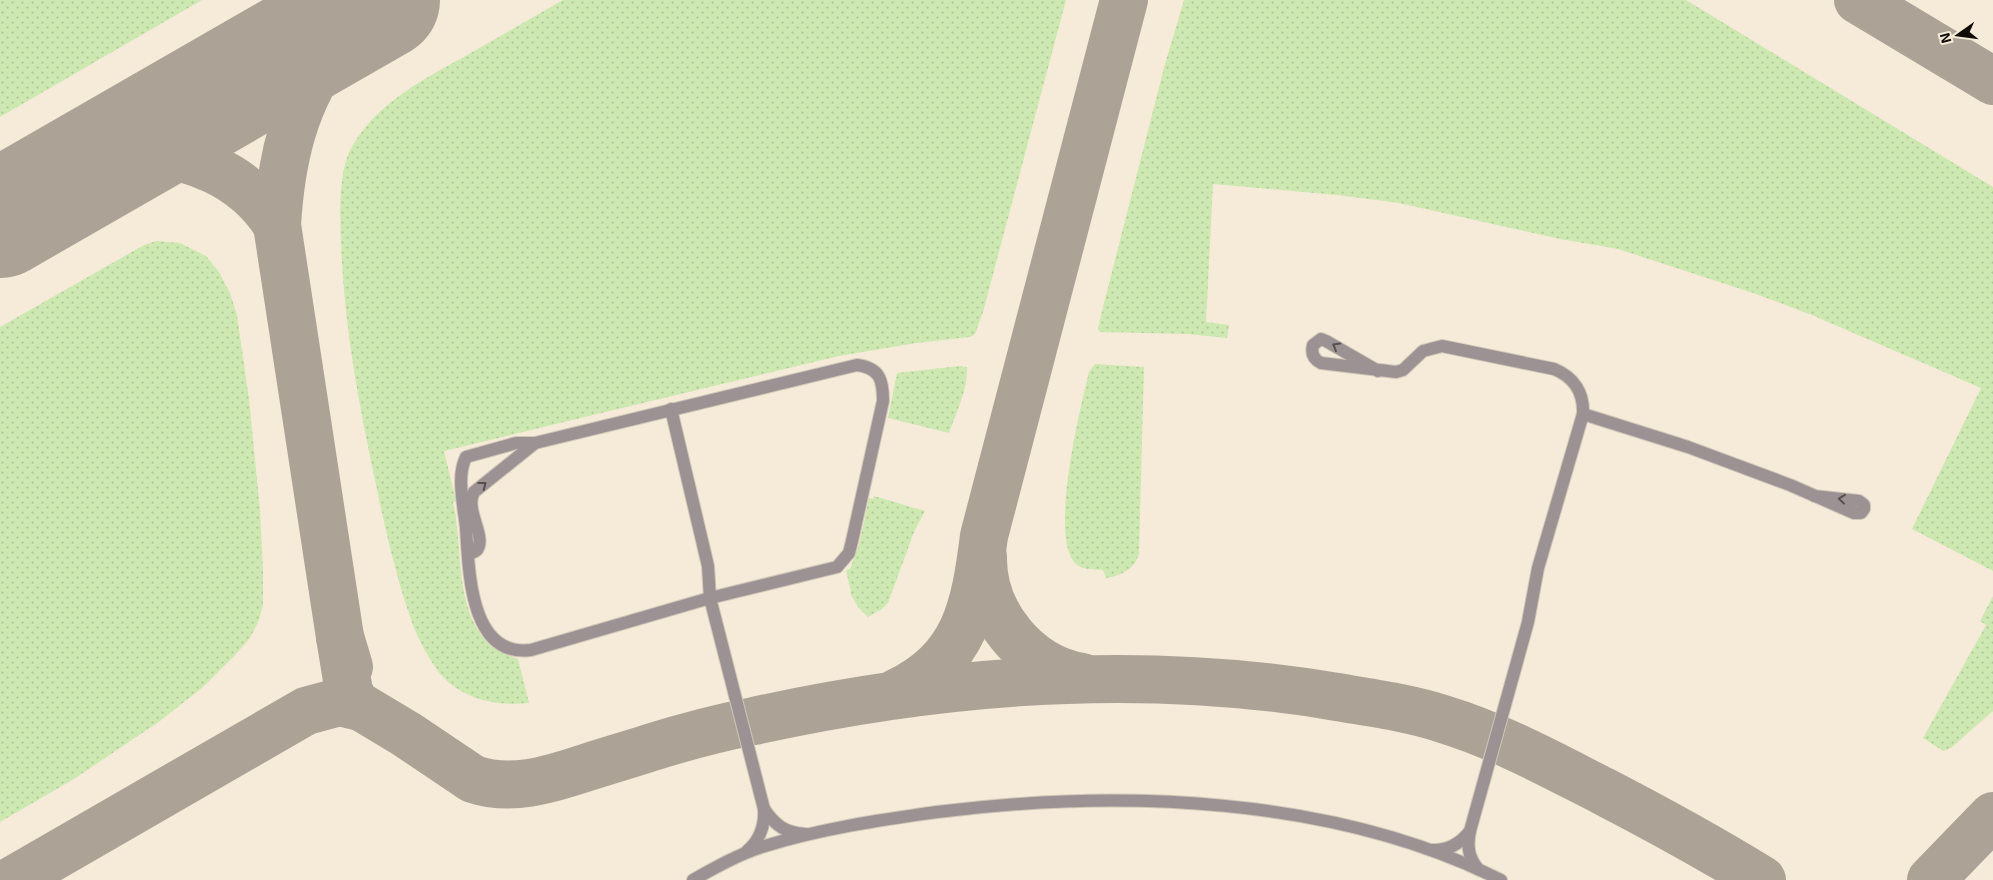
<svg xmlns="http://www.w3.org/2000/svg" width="1993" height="880" viewBox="0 0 1993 880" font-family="'Exo 2',sans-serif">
	<defs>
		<pattern id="green-dots" width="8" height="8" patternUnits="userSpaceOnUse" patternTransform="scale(1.25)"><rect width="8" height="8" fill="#cde9b1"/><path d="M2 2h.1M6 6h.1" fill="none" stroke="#afc797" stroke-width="1.8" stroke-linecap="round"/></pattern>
	</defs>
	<rect width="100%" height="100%" fill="#f6ebd9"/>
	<g fill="url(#green-dots)">
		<path d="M0,0H202L0,117Z"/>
		<path d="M563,0H1066L983,312L975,334L970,337L916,343L839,356L444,451L456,501L453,502C463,544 454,610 488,642C497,650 508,655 518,659L529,703C499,706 468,701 445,679C433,667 419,641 413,625C396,578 385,528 375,480C358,400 344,325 341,243C340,216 338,168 353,145C379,101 426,78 469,54C500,36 532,18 563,0Z"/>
		<path d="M1184,0H1686L1993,187V571L1912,529L1981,388L1814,316L1756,294L1618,249L1560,239L1399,203L1337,195L1213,184L1206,322L1229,325L1227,338L1188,334L1100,332L1098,329L1101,315L1165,64Z"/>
		<path d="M156,241L180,243L206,256L219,272L230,293L237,315L249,399L260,510L263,570V605L259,620L250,638L234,656L203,687L160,721L74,779L0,822V327L144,245Z"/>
		<path d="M1095,364L1144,367L1139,553C1136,568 1121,576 1106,578L1103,570C1092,569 1082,571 1074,562C1050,532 1080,409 1089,372Z"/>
		<path d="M960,366L967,367C968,389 956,413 949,433L888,418L897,373Z"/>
		<path d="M874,496L925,511L914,532L888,603L882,609L868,617L858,607L850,593L851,592L846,570L850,569L859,545L869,498L873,499Z"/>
		<path d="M1993,596V711L1951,748L1943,751L1923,738L1986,625L1980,621Z"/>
	</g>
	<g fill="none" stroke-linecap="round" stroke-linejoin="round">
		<g stroke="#aca396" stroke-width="48">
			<path d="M1858,0L1993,81"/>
			<path d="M78,174C96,167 114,160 133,157C189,149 247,177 277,225"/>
			<path d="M983,557C982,614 1027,668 1082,677"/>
			<path d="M340,637L349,692L356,704L406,734L473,779C511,792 548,780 585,768C606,761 628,755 649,748C684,737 718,728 754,721C945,679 1144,664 1337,697C1372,703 1410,708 1443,719C1499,736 1552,765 1603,791C1657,819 1710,848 1762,880"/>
			<path d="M349,667L340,637L277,225C281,159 294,101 335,47C349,29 367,15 384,0"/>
			<path d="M896,693C966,660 975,607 984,536L1124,0"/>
			<path d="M13,880L306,711L339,702L360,707"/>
			<path d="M1931,880L1993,816"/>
		</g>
		<path stroke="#aca396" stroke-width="118" d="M0,219L381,0"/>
		<defs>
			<g id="minor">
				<path d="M857,365C880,368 883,380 883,401L852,541L849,553L837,567L710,598L531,650C469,658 469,569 466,528C464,506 456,477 466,457L516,443H535Z"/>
				<path d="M1378,371L1326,341L1321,339L1313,345C1311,353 1313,359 1321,363L1396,372L1403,370L1423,351L1442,346L1554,369C1574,377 1584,393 1583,414L1688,447L1790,485L1854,513H1861L1864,509V505L1859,501L1814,496"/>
				<path d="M671,409L708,566L710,598L764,809C765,826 760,840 747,851"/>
				<path d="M468,547L474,552L477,550C487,536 464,510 474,492L535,443"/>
				<path d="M764,809C775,825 785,833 805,834"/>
				<path d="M1470,831C1467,846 1468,857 1478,869"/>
				<path d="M1431,850C1447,851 1460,844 1470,831L1528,622L1538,568L1583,414"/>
				<path d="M693,880C716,867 739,854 765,846C820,829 879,820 937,812C1120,789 1333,796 1501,880"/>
			</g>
		</defs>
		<use href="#minor" stroke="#d1c7b7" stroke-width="14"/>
		<use href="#minor" stroke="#9c9294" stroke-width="12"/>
	</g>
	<defs><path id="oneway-chevron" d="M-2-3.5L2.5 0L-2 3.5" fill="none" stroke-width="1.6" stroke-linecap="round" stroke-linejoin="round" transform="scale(1.25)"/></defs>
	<g stroke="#564f4e">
		<use href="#oneway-chevron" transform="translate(1336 346) rotate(-150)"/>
		<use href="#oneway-chevron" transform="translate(483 485) rotate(-38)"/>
		<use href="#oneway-chevron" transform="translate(1842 499) rotate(-174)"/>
	</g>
	<g transform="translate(1958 35) rotate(256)" stroke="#f6ebd9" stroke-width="4" paint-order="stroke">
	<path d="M0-4L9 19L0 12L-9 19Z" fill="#100c07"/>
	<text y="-8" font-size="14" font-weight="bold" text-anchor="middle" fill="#100c07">N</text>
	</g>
</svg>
